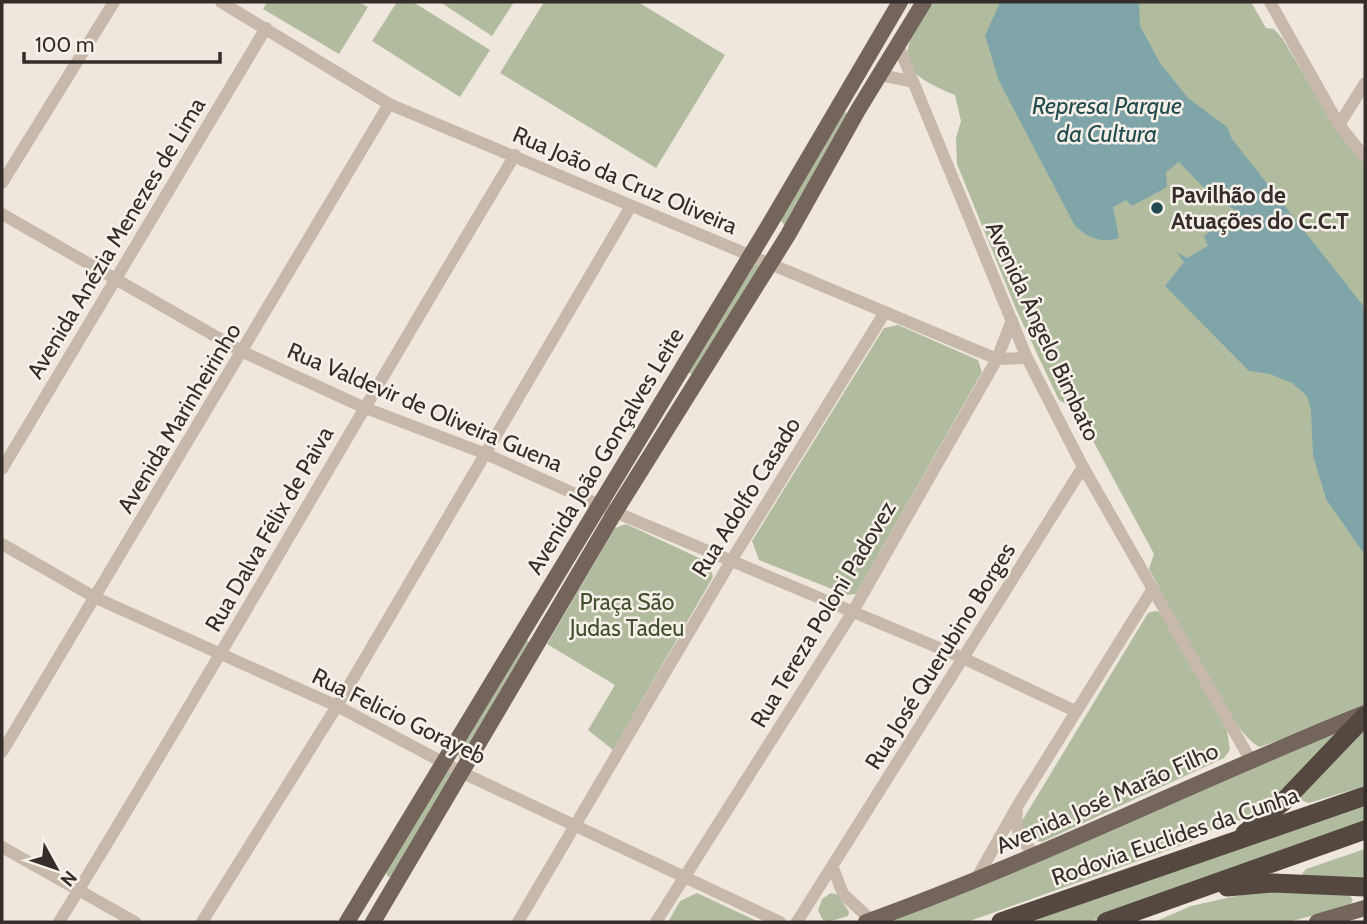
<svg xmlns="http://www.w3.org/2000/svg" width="1367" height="924" viewBox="0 0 1367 924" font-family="Cabin,sans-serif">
	<rect width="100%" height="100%" fill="#efe7dd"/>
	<g fill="#b1bc9f">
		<path d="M267,2H358L368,7L339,54L263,9Z"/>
		<path d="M397,2H413L490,50L460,97L372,41Z"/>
		<path d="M440,2H514L492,36Z"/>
		<path d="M544,2H638L725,55L656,168L500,73Z"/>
		<path d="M928,2H1251L1266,28L1274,29L1282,38L1337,130L1365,164V708L1260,747C1231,736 1168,602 1149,569L1154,554L1077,411L1059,400L1056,394L1016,309L957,164L956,138L961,121L955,95C892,70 901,54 928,2Z"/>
		<path d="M845,112L850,115L785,226L780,219Z"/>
		<path d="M755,264L762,267L695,373L691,374L687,371Z"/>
		<path d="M898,325L978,360L982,372L856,594L847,595L759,560L752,541L884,328Z"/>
		<path d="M626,524L710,563L713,577L613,750L588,730L615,685L547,644L615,528Z"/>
		<path d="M1156,611L1163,614L1227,730L1230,750L1224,758L1042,842L1033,840L1023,830L1022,821L1148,613Z"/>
		<path d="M527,640L531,644L461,760L457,754Z"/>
		<path d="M1365,727V786L1309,803L1300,800L1301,794Z"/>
		<path d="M1345,731L1268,811L1211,830L1191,842L967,922H879L1040,861L1320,739Z"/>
		<path d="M449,771L452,774L392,878L387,876L386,871L445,773Z"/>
		<path d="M1365,802V824L1088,922H1030Z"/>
		<path d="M1365,849V882L1306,878L1302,874L1306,869Z"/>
		<path d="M1272,888L1348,893L1353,900L1349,906L1288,922H1154L1191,906Z"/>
		<path d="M697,893L759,922H668L680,901Z"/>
		<path d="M831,893L838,895L849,912L848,916L828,922L822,919L818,910L822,899Z"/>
	</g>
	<path fill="#7fa5a9" d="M1000,2H1139L1140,26L1160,63L1188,98L1227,127L1232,139L1365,308V555L1326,499L1313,455L1311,410L1307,396L1292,383L1270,374L1249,371L1165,286L1184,262L1176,252L1187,258L1208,246L1204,236L1235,210L1209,193L1179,162L1166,172L1167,187L1132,206L1126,200L1113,207L1119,238C1101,244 1086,237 1074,224L999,81L985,36Z"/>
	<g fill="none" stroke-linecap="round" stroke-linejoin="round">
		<g stroke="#c6b8aa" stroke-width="12">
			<path d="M221,2L389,104L997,359L1027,358"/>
			<path d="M1270,2L1339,125L1365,157"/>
			<path d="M898,45L1027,358L1083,467L1250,759"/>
			<path d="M880,75L910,81"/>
			<path d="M1339,125L1365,83"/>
			<path d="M2,183L114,2"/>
			<path d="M2,214L243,352L363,407L486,454L615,512L963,658L1075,711"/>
			<path d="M2,469L266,28"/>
			<path d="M2,544L96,598L337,706L463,773L780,922"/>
			<path d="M2,752L389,104"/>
			<path d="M1017,813C1015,834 1021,843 1038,855"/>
			<path d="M2,847L135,922"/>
			<path d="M833,868L843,894L871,920"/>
			<path d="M975,881L1018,805L1152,590"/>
			<path d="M59,922C215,669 361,410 515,155"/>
			<path d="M202,922L337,706L631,206"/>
			<path d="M518,922L731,561L885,312"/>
			<path d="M656,922L852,613L997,359L1012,320"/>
			<path d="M797,922L1083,467"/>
		</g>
		<g stroke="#74655c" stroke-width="16">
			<path d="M347,922L769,225L900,2"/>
			<path d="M373,922L615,512L788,235L858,110L924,2"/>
			<path d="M866,922C1036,861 1198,780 1365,713"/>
			<path d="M1317,922L1365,908"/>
		</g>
		<g stroke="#544841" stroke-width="19">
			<path d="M1245,833L1283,802L1365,716"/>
			<path d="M1227,887L1273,883L1365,887"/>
			<path d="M1001,922L1365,796"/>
			<path d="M1106,922L1365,830"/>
		</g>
	</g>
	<circle fill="#234c51" stroke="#f7f1e9" stroke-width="2.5" cx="1157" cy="208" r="7"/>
	<g text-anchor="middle" stroke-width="5" stroke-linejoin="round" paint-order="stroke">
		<g font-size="23" fill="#342d29" stroke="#f7f1e9">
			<text transform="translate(625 180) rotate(23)" y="8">Rua João da Cruz Oliveira</text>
			<text transform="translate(116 238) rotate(-59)" y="8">Avenida Anézia Menezes de Lima</text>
			<text transform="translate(1043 331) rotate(65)" y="8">Avenida Ângelo Bimbato</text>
			<text transform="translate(425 407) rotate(23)" y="8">Rua Valdevir de Oliveira Guena</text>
			<text transform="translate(179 418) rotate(-59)" y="8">Avenida Marinheirinho</text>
			<text transform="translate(605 451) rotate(-59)" y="8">Avenida João Gonçalves Leite</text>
			<text transform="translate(746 497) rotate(-58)" y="8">Rua Adolfo Casado</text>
			<text transform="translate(269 529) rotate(-60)" y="8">Rua Dalva Félix de Paiva</text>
			<text transform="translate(823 614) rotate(-59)" y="8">Rua Tereza Poloni Padovez</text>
			<text transform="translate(940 656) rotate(-58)" y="8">Rua José Querubino Borges</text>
			<text transform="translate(399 716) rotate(26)" y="8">Rua Felicio Gorayeb</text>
			<text transform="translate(1107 798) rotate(-24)" y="8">Avenida José Marão Filho</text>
			<text transform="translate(1175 836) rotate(-19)" y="8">Rodovia Euclides da Cunha</text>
		</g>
		<g font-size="23" font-weight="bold" fill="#342d29" stroke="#f7f1e9" text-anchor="start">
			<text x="1171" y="203">Pavilhão de<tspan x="1171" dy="26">Atuações do C.C.T</tspan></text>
		</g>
		<g font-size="23" fill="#42502f" stroke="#f7f1e9">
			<text x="627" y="610">Praça São<tspan x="627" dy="26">Judas Tadeu</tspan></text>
		</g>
		<g font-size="24" font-style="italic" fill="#234c51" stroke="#f7f1e9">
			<text x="1107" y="114">Represa Parque<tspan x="1107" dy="28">da Cultura</tspan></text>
		</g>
	</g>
	<rect width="1367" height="924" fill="none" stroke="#342d29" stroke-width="7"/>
	<g transform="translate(56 868) rotate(130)" stroke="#f7f1e9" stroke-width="5" paint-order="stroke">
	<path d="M0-5L12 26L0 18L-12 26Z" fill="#342d29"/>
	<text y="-10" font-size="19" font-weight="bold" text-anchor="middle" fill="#342d29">N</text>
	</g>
	<path d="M24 52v10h196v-10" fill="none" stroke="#342d29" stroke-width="3.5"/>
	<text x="35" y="52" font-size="21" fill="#342d29" stroke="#f7f1e9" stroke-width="5" paint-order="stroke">100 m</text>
</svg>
